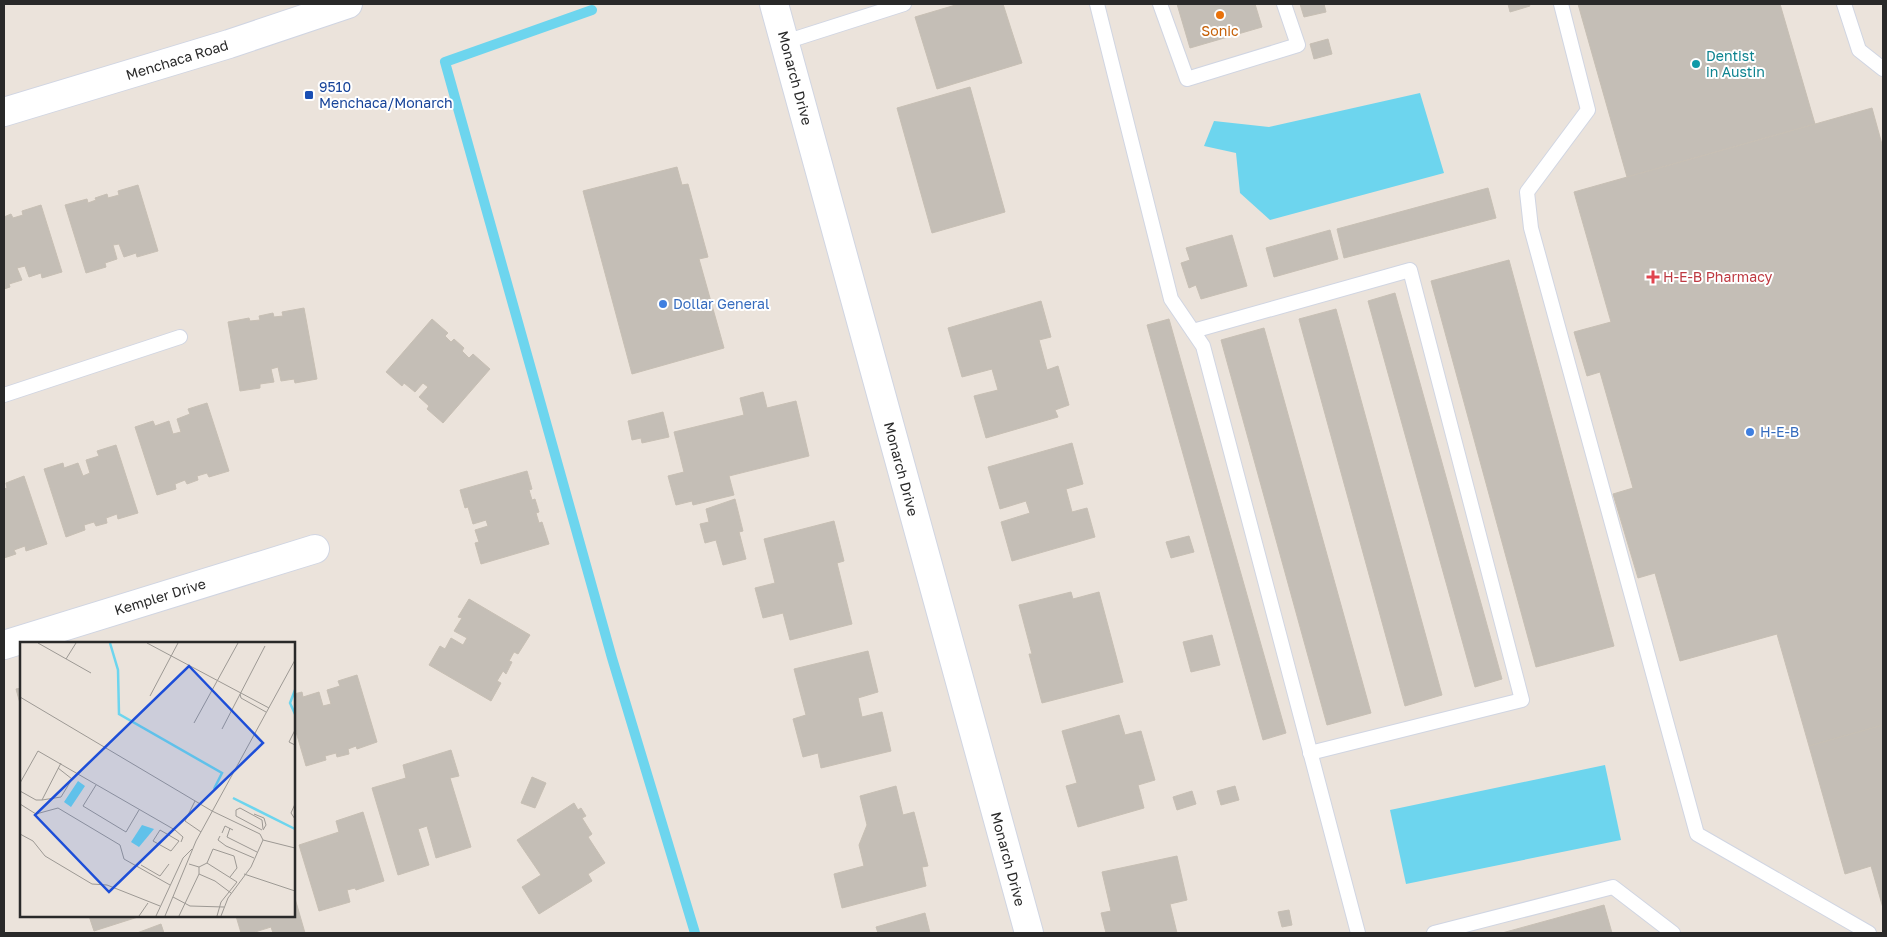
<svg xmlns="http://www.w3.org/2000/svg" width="1887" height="937" viewBox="0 0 1887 937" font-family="'Golos Text',sans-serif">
	<rect width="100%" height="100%" fill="#ebe3db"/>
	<g fill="#6dd5ee">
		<path d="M1420,93L1444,173L1270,220L1240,193L1236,153L1204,146L1214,121L1269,127Z"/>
		<path d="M1605,765L1621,840L1406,884L1390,810Z"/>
	</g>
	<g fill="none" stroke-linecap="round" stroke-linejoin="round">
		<path stroke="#6dd5ee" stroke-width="10" d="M592,10L445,62L612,658L695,933"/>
	</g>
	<g fill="#c4beb6" stroke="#c7bfb4">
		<path d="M959,4H1003L1022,63L937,89L915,17Z"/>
		<path d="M1177,4H1255L1262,27L1190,48Z"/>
		<path d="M1300,4H1324L1326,12L1304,17Z"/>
		<path d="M1508,4H1529L1530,6L1510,12Z"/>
		<path d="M1578,4H1780L1815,124L1627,177Z"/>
		<path d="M1328,39L1332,54L1314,59L1310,44Z"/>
		<path d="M970,87L1005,212L932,233L897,108Z"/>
		<path d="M1872,108L1883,148V725L1809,746L1777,634L1680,661L1655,573L1638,578L1613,494L1633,488L1600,372L1587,376L1574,332L1611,322L1574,192Z"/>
		<path d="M677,167L682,185L688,184L708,257L699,259L724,348L632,374L583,191Z"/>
		<path d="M138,185L158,251L137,257L136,253L124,257L119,244L113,245L117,259L105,263L106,267L86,273L65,205L87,199L88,203L96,200L95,198L107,194L108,198L119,195L118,191Z"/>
		<path d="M1488,188L1496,218L1344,258L1337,229Z"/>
		<path d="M41,205L62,272L42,278L41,273L29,277L25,266L17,268L22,280L9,284L10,287L4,289V217L11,214L13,218L23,215L22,211Z"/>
		<path d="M1330,230L1338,259L1274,277L1266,248Z"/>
		<path d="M1232,235L1247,286L1201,299L1196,285L1189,288L1181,263L1190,260L1186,248Z"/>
		<path d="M1509,260L1614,646L1536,667L1431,281Z"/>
		<path d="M1395,293L1502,679L1475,687L1368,301Z"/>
		<path d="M1041,301L1051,337L1039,340L1047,370L1058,366L1069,405L1055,410L1058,417L986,438L974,396L998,390L992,369L962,377L948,328Z"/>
		<path d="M304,308L317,379L295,383L294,379L281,381L278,367L271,369L274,382L260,384V388L240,391L228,322L249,318L250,321L260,320L259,316L273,313L274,317L283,316L282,312Z"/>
		<path d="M1336,309L1442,695L1405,706L1299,319Z"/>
		<path d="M432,319L448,333L445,336L451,342L454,339L464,348L462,351L469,358L473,354L490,369L443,423L427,409L429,406L419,397L428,387L423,383L415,392L404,383L402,386L386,372Z"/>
		<path d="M1169,319L1286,733L1263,740L1147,325Z"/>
		<path d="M1264,328L1371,713L1327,725L1221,340Z"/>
		<path d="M763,392L767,408L796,401L809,456L729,476L734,495L693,505L692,501L676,505L668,476L684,472L674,432L744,415L740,398Z"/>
		<path d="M207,403L229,471L209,477L207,473L197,476L198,480L187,484L185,480L175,484L176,489L157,495L135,427L153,421L155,426L169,421L173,434L181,432L177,419L190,414L188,409Z"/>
		<path d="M663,412L669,437L642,443L641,438L632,440L628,421Z"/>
		<path d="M1072,443L1083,484L1066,489L1072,512L1087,508L1095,537L1012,561L1001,522L1030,513L1026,501L1000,509L988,467Z"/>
		<path d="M116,445L138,513L118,519L117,514L106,518L107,523L96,526L94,522L84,525L85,530L66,537L44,469L63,463L64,468L78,463L83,476L90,473L86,460L99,456L97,451Z"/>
		<path d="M527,471L532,489L529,490L532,500L535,499L539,512L536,513L539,523L542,522L549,544L481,564L475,543L479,542L475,530L488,526L486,520L473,524L468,507L465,508L460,490Z"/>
		<path d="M24,476L47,544L26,551L25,546L14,550L16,554L4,558V489L7,488L6,483Z"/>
		<path d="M735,499L743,531L739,532L746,559L723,565L716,540L705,543L700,524L709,522L706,509Z"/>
		<path d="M834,521L844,561L837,563L852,624L790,640L783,613L763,618L755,588L775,583L764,539Z"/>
		<path d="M1189,536L1194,552L1171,558L1166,542Z"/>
		<path d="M1071,592L1073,599L1099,592L1123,682L1042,703L1029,654H1032L1019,605Z"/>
		<path d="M469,599L530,635L518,654L514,652L509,661L512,662L506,674L503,671L497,681L501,683L491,701L429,665L440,646L445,649L451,638L463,645L467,638L454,631L462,618L458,617Z"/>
		<path d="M1212,635L1220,665L1191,672L1183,642Z"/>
		<path d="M868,651L878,692L858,698L862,717L882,712L891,751L821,768L818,753L803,757L793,719L806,715L794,669Z"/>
		<path d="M357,675L377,742L357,749L356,746L348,749L349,754L337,757L336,753L325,756L326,760L306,766L294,725V694L302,692L303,697L319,692L323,706L331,704L327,690L340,686L338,681Z"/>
		<path d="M21,688V707L16,689Z"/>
		<path d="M1119,715L1125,735L1141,731L1155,780L1138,785L1144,808L1078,827L1066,786L1077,783L1062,731Z"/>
		<path d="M1883,725V908L1871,866L1845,874L1809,746Z"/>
		<path d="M451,750L459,776L450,778L471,847L436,858L427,826L418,829L429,865L398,875L372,788L406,778L403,765Z"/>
		<path d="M532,777L546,783L535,808L521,803Z"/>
		<path d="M896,786L903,815L914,812L928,866L922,867L926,886L842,908L834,874L864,866L859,845L867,825L860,796Z"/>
		<path d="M1235,786L1239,800L1221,805L1217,791Z"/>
		<path d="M1192,791L1196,804L1177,810L1173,797Z"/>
		<path d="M574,803L578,810L581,808L586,816L582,818L592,834L588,837L605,863L588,874L592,881L539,914L522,887L541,875L517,840Z"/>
		<path d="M363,812L384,881L356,890L355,888L347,890L350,902L319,911L299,845L339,832L336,821Z"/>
		<path d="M1177,856L1187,900L1170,904L1177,933H1106L1101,913L1111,911L1102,872Z"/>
		<path d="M294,895L305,933H273L271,927L252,933H241L236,916H294Z"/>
		<path d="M1604,905L1612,933H1502Z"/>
		<path d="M1289,910L1292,925L1282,927L1278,912Z"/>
		<path d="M925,913L930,933H878L876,927Z"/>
		<path d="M89,916H141L94,931Z"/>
		<path d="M161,924L164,933H137Z"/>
	</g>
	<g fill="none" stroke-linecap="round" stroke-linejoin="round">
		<defs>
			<g id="lane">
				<path d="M1097,4L1171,299L1203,346L1358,933"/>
				<path d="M1160,4L1187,79L1298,45L1284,4"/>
				<path d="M1561,4L1588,110L1527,192L1531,228L1697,834L1869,933"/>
				<path d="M1844,4L1859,50L1883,69"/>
				<path d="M785,42L904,4"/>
				<path d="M1193,331L1410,270L1522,700L1310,753"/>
				<path d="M4,395L180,337"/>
				<path d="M1434,933L1613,887L1673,933"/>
			</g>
			<path id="street" d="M4,645L315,549"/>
			<g id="secondary">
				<path d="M774,4L1029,933"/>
				<path d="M4,112L229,44L348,4"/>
			</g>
		</defs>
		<use href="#lane" stroke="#d0d5e2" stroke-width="16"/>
		<use href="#street" stroke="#d0d5e2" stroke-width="30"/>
		<use href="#secondary" stroke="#d0d5e2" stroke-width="30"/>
		<use href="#lane" stroke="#fff" stroke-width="14"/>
		<use href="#street" stroke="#fff" stroke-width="28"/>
		<use href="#secondary" stroke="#fff" stroke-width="28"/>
	</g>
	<circle fill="#e8710a" stroke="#fff" stroke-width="2" cx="1220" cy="15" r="5"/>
	<circle fill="#0f9aa8" stroke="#fff" stroke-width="2" cx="1696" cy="64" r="5"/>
	<rect fill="#1a4fb4" stroke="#fff" stroke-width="2" x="304" y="90" width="10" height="10" rx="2.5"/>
	<path fill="#e0444e" stroke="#fff" stroke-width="2" d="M1650.5 269.5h5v5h5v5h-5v5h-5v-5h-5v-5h5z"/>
	<g fill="#3f7fe0" stroke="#fff" stroke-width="2">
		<circle cx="663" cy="304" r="5"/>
		<circle cx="1750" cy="432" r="5"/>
	</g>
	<g text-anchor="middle" stroke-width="4" stroke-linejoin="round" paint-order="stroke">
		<g font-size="14" fill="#c56008" stroke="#fff">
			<text x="1220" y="36">Sonic</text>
		</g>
		<g font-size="14" fill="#0d838f" stroke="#fff" text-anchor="start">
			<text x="1706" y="61">Dentist<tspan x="1706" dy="16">in Austin</tspan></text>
		</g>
		<g font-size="14" fill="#292929" stroke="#fff">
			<text transform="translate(177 60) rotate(-17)" y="5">Menchaca Road</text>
			<text transform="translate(795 78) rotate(75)" y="5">Monarch Drive</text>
			<text transform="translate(901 469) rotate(75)" y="5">Monarch Drive</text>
			<text transform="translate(160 597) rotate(-17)" y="5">Kempler Drive</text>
			<text transform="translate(1008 859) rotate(75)" y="5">Monarch Drive</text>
		</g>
		<g font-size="14" fill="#164399" stroke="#fff" text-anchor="start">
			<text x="319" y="92">9510<tspan x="319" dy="16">Menchaca/Monarch</tspan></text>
		</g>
		<g font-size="14" fill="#be3a42" stroke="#fff" text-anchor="start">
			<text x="1663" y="282">H-E-B Pharmacy</text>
		</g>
		<g font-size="14" fill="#366cbe" stroke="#fff" text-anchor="start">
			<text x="673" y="309">Dollar General</text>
			<text x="1760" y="437">H-E-B</text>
		</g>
	</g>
	<g transform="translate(20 642)">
		<rect width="275" height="275" fill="#ebe3db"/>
		<path d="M58,139L65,144L51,165L44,160ZM122,183L134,187L119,205L111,200Z" fill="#6dd5ee"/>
		<path fill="none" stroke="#6dd5ee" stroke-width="2.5" d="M90,1L98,28L99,72L202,131L194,147M275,48L270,61L275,72M213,156L275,187"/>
		<path fill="none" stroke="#9d9994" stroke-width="1" d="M18,1L71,31M127,1L249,66M46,17L56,1M220,52L221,56L246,70M130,54L158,1M0,55L192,169L240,192L243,198L275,206M174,81L218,1M202,87L245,4M275,88L269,100L275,103M0,141L18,109L155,188L163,195L161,200M76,143L63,164L106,190L119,168M0,149L16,158H22L41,121M22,158L41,155L52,137L38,126M175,159L165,179L181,190M0,162L16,172L38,166L100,203L104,217L150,243M275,162L271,171L275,177M234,172L244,176L246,183L243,188M210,186L207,195L237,210M140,188L159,199L151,209L133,199ZM242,188L216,174V168L220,166L242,178L243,187M202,191L205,184L213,188M0,192L13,199L25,214L72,242L87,243L140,264M200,194L198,198L206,204L234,216M187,221L193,207L214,214L217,226L210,235M169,222L179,225V232M121,223L140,234L149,222M179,225L187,221L217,240M224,232L275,249M153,255L170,264L204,265M119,274L128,261M136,274L163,216L172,207M145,274L176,199L275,18M159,274L179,232L195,239L211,251M197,274L201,260L217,240M201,274L208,256L231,225L243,198"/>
		<path fill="#1d4ed8" fill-opacity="0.15" stroke="#1d4ed8" stroke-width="2.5" d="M169,24L243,101L89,250L15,173Z"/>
		<rect width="275" height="275" fill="none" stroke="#292929" stroke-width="2.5"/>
	</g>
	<rect width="1887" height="937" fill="none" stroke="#292929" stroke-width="10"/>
</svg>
